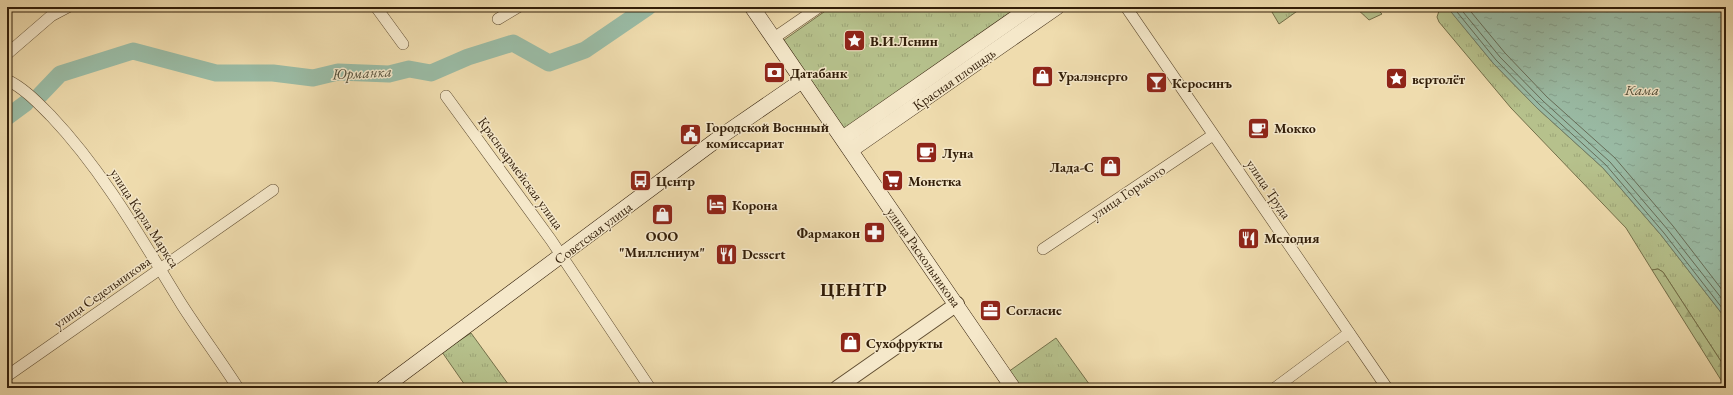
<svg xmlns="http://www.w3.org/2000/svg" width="1733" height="395" viewBox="0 0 1733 395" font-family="'EB Garamond',serif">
	<defs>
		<pattern id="grass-tufts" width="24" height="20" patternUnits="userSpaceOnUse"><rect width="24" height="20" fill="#b6c18c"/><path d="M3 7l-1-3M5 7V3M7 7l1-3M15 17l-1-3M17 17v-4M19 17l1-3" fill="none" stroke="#9da577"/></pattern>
		<pattern id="forest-firs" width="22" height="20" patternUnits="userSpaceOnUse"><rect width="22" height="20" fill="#b6c18c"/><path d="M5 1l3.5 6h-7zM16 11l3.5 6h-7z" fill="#9da577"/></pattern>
		<pattern id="water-ripples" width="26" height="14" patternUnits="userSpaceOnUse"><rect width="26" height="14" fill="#9abca6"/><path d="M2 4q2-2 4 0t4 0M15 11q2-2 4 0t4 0" fill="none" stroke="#85a18e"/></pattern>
	</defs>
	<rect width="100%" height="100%" fill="#efdcae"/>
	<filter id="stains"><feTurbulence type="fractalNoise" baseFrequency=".005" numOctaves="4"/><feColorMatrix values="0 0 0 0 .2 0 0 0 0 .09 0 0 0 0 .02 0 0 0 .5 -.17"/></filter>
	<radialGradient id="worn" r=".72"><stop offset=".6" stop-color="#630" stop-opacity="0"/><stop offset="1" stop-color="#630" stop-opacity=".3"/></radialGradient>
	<g fill="url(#grass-tufts)" stroke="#74704a">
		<path d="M831,7H1023L845,130L784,40Z"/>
		<path d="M1269,7H1303L1279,24Z"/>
		<path d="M1355,7H1375L1382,14L1369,20Z"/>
		<path d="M1444,8L1449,9L1493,63L1537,108L1603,168L1661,235L1726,319V369L1663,272L1658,269L1652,270L1626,228L1511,108L1439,22L1437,17L1439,11Z"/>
		<path d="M471,333L511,388H467L442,352Z"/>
		<path d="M1056,338L1092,388H1020L1008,372Z"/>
	</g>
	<path fill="url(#forest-firs)" stroke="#74704a" d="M1658,269L1663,272L1726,369V388L1652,270Z"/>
	<path fill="url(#water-ripples)" stroke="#707d67" d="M1447,7H1726V319L1661,235L1603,168L1537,108L1493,63Z"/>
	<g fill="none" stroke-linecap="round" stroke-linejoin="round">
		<g stroke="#666d58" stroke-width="1">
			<path d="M1453,7L1496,60L1540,105L1606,165L1664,233L1726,313"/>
			<path d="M1459,7L1500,57L1543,101L1610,162L1668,230L1726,304"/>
			<path d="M1467,7L1505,53L1547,97L1615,158L1673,226L1726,295"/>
		</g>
		<g stroke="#9abca6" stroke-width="17">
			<path d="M40,95L60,74L133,51L216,73H273L313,78L338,72L389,74L409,69L431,73L468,57L513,43L549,63L585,50L648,7"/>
			<path d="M7,117L26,103"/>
		</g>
		<defs>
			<g id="minor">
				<path d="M376,7L403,44"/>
				<path d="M1126,7L1387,388"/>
				<path d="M498,19L518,7"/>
				<path d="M774,38L819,7"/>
				<path d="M7,54L51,16L68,7"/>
				<path d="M7,80C24,88 38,103 51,116C104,172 142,240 182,305C200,333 220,360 238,388"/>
				<path d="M446,96L551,240L650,388"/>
				<path d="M1043,249L1213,135"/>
				<path d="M7,376L273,190"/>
				<path d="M1275,388L1349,333"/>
			</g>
			<path id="tertiary" d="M837,388L957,304"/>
			<g id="secondary">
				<path d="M752,7L1013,388"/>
				<path d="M843,138L1031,7"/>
				<path d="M851,150L1057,7"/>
				<path d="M383,388L723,135L803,80"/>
			</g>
		</defs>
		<use href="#minor" stroke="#614e32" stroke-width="12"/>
		<use href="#tertiary" stroke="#614e32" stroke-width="16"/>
		<use href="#secondary" stroke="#321e09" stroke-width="16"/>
		<use href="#minor" stroke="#f5e8ca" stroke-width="11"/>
		<use href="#tertiary" stroke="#f5e8ca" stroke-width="14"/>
		<use href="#secondary" stroke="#f5e8ca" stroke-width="15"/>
	</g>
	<defs>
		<symbol id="sight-square" viewBox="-11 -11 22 22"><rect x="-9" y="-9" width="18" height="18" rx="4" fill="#8f2418" stroke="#f5e8ca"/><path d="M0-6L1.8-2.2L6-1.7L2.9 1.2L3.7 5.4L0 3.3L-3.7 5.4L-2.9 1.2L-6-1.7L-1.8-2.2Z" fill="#fff"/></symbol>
		<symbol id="bank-square" viewBox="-11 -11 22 22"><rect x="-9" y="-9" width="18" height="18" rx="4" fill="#8f2418" stroke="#f5e8ca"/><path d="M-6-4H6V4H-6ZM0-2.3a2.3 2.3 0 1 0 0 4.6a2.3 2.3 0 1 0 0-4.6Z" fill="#fff"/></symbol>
		<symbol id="shop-square" viewBox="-11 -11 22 22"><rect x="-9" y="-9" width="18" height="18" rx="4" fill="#8f2418" stroke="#f5e8ca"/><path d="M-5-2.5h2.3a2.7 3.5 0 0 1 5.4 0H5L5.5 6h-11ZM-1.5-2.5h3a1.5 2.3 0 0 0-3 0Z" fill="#fff"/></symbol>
		<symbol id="bar-square" viewBox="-11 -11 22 22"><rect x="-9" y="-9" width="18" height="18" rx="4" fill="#8f2418" stroke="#f5e8ca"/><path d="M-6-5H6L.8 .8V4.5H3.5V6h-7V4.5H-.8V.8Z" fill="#fff"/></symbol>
		<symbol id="cafe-square" viewBox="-11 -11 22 22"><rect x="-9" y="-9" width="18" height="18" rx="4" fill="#8f2418" stroke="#f5e8ca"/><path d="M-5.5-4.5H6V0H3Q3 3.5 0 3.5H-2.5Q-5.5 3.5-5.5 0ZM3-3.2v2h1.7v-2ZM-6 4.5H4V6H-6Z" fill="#fff"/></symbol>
		<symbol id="civic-square" viewBox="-11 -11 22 22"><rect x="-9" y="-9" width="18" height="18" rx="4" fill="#8f2418" stroke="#f5e8ca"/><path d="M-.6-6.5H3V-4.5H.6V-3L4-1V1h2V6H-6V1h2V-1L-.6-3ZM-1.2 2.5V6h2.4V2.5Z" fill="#fff"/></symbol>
		<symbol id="bus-square" viewBox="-11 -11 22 22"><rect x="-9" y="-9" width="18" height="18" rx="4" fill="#8f2418" stroke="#f5e8ca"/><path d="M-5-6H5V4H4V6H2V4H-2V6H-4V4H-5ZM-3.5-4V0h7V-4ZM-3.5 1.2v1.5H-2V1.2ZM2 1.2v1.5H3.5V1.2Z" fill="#fff"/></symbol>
		<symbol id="supermarket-square" viewBox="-11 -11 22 22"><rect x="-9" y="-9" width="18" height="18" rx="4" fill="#8f2418" stroke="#f5e8ca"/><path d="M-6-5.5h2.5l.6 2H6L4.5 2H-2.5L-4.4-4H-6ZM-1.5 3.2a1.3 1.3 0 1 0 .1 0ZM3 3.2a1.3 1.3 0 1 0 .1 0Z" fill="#fff"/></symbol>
		<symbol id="hotel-square" viewBox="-11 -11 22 22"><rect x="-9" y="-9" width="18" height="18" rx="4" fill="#8f2418" stroke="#f5e8ca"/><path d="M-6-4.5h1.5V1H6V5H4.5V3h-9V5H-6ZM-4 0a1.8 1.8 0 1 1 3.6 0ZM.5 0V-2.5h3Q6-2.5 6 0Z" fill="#fff"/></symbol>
		<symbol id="pharmacy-square" viewBox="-11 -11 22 22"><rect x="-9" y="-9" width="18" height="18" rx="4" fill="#8f2418" stroke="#f5e8ca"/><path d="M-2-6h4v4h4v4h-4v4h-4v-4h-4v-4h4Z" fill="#fff"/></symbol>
		<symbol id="restaurant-square" viewBox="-11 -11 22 22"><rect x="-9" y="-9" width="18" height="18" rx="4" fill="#8f2418" stroke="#f5e8ca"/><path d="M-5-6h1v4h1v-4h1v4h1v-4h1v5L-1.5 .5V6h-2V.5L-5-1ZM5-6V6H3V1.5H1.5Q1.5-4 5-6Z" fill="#fff"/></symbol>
		<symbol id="office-square" viewBox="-11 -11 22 22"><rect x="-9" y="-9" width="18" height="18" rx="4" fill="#8f2418" stroke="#f5e8ca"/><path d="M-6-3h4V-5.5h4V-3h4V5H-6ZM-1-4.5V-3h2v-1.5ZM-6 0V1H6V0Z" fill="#fff"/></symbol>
	</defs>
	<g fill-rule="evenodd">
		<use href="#sight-square" x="842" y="28" width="25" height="25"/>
		<use href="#bank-square" x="762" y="60" width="25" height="25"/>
		<use href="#shop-square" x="1030" y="64" width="25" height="25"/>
		<use href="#sight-square" x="1384" y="66" width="25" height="25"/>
		<use href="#bar-square" x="1144" y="70" width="25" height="25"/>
		<use href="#cafe-square" x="1246" y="116" width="25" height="25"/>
		<use href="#civic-square" x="678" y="122" width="25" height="25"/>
		<use href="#cafe-square" x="914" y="140" width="25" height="25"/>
		<use href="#shop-square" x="1098" y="154" width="25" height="25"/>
		<use href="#bus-square" x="628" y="168" width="25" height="25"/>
		<use href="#supermarket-square" x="880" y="168" width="25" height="25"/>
		<use href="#hotel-square" x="704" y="192" width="25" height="25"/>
		<use href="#shop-square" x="650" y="202" width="25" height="25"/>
		<use href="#pharmacy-square" x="862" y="220" width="25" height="25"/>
		<use href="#restaurant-square" x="1236" y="226" width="25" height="25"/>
		<use href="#restaurant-square" x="714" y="242" width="25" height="25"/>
		<use href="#office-square" x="978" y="298" width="25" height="25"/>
		<use href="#shop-square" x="838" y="330" width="25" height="25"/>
	</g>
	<g text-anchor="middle" stroke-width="3" stroke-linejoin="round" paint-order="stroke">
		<g font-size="14" font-weight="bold" fill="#321e09" stroke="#f5e8ca" text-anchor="start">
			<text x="870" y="46">В.И.Ленин</text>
			<text x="790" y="78">Датабанк</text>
			<text x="1058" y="81">Уралэнерго</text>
			<text x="1412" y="84">вертолёт</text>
			<text x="1172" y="88">Керосинъ</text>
			<text x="706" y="132">Городской Военный<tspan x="706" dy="16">комиссариат</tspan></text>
			<text x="1274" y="133">Мокко</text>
			<text x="942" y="158">Луна</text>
			<text x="1094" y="172" text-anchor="end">Лада-С</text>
			<text x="656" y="186">Центр</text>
			<text x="908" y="186">Монетка</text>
			<text x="732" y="210">Корона</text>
			<text x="860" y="238" text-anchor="end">Фармакон</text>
			<text x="662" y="241" text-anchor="middle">ООО<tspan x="662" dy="16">"Миллениум"</tspan></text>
			<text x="1264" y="243">Мелодия</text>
			<text x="742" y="259">Dessert</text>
			<text x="1006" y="315">Согласие</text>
			<text x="866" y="348">Сухофрукты</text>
		</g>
		<g font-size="14" fill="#321e09" stroke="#f5e8ca">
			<text transform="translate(954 79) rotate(-35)" y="5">Красная площадь</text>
			<text transform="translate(521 173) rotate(54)" y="5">Красноармейская улица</text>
			<text transform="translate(1269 189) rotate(56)" y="5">улица Труда</text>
			<text transform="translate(1128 192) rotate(-34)" y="5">улица Горького</text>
			<text transform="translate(145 218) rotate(57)" y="5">улица Карла Маркса</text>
			<text transform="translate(593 233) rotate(-37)" y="5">Советская улица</text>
			<text transform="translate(924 257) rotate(55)" y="5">улица Раскольникова</text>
			<text transform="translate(102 292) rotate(-35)" y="5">улица Седельникова</text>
		</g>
		<g font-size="15" font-style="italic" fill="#514d38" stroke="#f5e8ca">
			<text transform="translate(362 73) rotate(-3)" y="5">Юрманка</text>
			<text x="1642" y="95">Кама</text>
		</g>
		<g font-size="18" font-weight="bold" letter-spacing="1" fill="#321e09" stroke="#f5e8ca">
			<text x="854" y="296">ЦЕНТР</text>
		</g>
	</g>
	<rect width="1733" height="395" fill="none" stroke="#efdcae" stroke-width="24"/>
	<rect x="8" y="8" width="1717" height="379" fill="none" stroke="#321e09" stroke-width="2"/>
	<rect x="12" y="12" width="1709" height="371" fill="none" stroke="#321e09"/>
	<rect width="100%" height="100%" filter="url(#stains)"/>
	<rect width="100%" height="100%" fill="url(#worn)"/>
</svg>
